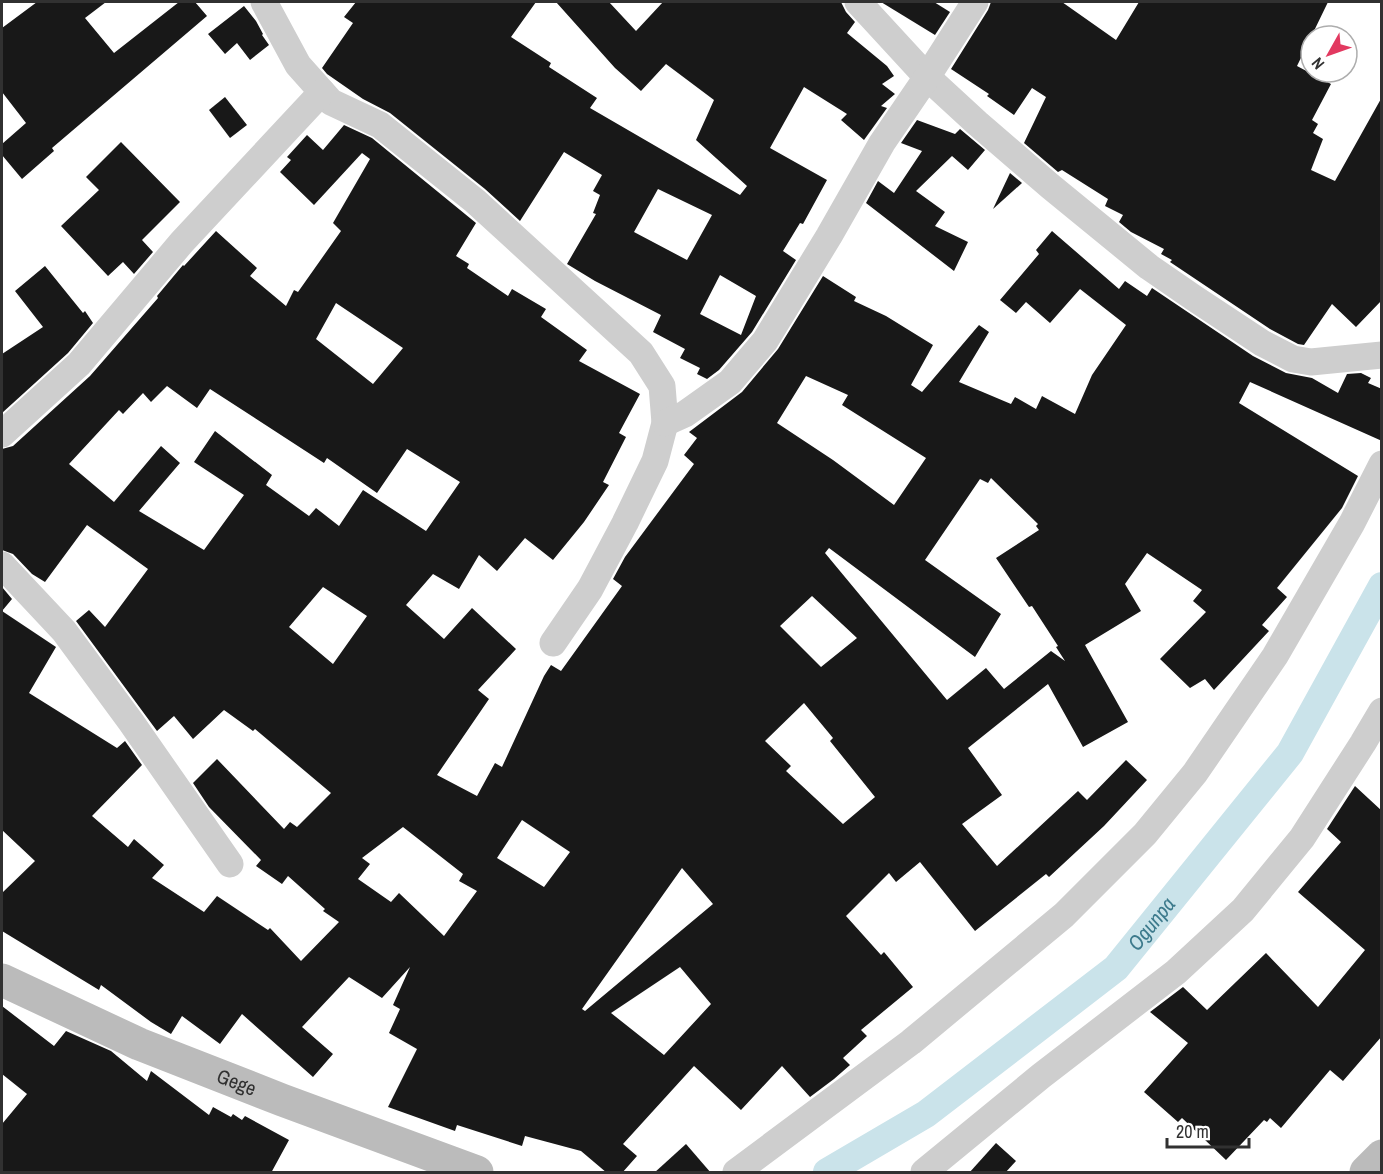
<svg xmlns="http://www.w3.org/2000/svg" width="1383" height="1174" viewBox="0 0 1383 1174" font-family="'Archivo Narrow',sans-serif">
	<rect width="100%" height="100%" fill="#fff"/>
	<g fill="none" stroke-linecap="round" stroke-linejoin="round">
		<path stroke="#cae3ea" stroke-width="28" id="s1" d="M827,1172L926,1114L1116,968L1290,753L1382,586"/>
	</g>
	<g fill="#181818" fill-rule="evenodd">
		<path d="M37,2H106L85,18L114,53L179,2H195L207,16L52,148L54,151L22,179L2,155V144L26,123L2,92V28Z"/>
		<path d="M356,2H536L511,37L551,63L549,67L597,98L590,108L740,195L747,186L696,140L714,100L666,64L641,91L615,68L556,2H609L636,31L663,2H841L846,12L855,22L847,33L887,66L894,76L882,84L895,94L881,106L887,108L864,140L841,120L847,114L804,87L770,148L827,180L803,224L800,223L783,251L796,260L752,332L719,370L707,379L697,374L700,368L680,358L685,349L653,332L661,315L595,281L567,264L596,214L593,213L600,195L593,191L602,175L564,152L520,221L485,189L390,113L363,99L327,74L322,68L353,23L344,17ZM658,189L712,215L687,260L634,232ZM720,275L756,296L741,335L700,314Z"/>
		<path d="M881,2H934L950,12L935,35Z"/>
		<path d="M991,2H1062L1116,40L1139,2H1328L1297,66L1331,84L1312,120L1318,124L1313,133L1323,139L1311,170L1335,181L1382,97V300L1356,327L1332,304L1304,345L1298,344L1270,329L1170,262L1172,260L1161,254L1164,249L1131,232L1119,222L1123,215L1105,206L1108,199L1062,170L1058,172L1024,143L1046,97L1032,88L1014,115L987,96L989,94L951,69L988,10Z"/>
		<path d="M244,6L256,21L263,34L262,35L269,45L250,60L237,43L225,54L208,34Z"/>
		<path d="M225,97L247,125L230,138L209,110Z"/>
		<path d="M917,120L955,134L960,129L985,150L968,170L952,156L916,191L945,212L935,226L968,242L954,271L866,203L878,181L894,193L922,151L901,143Z"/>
		<path d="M344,125L372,138L476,223L456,256L469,264L467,268L508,296L512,289L546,309L541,317L587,350L579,361L640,394L619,433L626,437L603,482L609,485L584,522L553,560L525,538L497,571L479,555L459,589L433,574L406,605L444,639L472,608L516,649L478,690L489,699L437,775L477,796L495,763L502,767L544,676L551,665L561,671L622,586L613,579L625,557L694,464L684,455L697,438L689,432L742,392L778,349L823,276L856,297L854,301L886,316L933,345L911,385L922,392L979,325L989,332L959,382L1011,404L1015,397L1036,409L1042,396L1075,414L1092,375L1126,325L1080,289L1050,323L1026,302L1016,313L1000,300L1039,254L1036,250L1052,231L1119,289L1125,281L1147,296L1152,288L1253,356L1286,373L1312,378L1338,393L1347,374L1361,373L1371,378L1368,383L1382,389V441L1250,382L1239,403L1358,476L1342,508L1277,588L1287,597L1262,625L1269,631L1214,690L1205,679L1190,688L1160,659L1206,612L1193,601L1202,590L1147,553L1125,584L1141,611L1085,645L1128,722L1083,747L1048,684L968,748L1002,795L962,824L997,866L1078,791L1087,800L1126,760L1147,780L1104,826L1049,877L1046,874L975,931L920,862L896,882L889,873L846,916L881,955L884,952L913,987L861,1030L867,1036L843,1058L850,1065L834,1079L810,1097L782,1066L741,1110L694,1066L623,1144L637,1156L622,1173H607L581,1151L525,1136L522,1146L457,1125L455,1131L388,1107L417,1049L389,1033L400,1009L393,1005L410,967L382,998L349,977L302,1027L333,1054L313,1077L242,1014L220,1044L182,1016L171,1034L151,1022L101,985L99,990L2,931V893L35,861L2,830V587L12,599L2,611L56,647L29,693L117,748L125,741L142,765L92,816L128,847L134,839L164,865L152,878L204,912L217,896L268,930L270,928L301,961L339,922L323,911L325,909L288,876L282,884L256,866L261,860L209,807L193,783L217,759L284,829L290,822L297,827L331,793L255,729L253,731L224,710L193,739L174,716L157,731L76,621L89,610L105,627L148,569L87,525L45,582L32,574L13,554L2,550V449L13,446L90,376L158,298L157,296L183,265L184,266L216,231L257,268L250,276L286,306L294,290L298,292L341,231L333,223L370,159L362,153L314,205L280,172L291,160L287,157L307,135L323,150ZM336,303L403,348L373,384L316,339ZM806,376L848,395L842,405L926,458L894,505L833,460L777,423ZM167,386L197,408L210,389L324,463L327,458L377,493L407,449L460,482L426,531L363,490L339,526L316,508L309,516L266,485L272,475L215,431L194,462L244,495L204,550L139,511L180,463L161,446L114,502L69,464L119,410L123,414L143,393L151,402ZM991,478L1038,524L1036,526L1039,530L996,558L1029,607L1032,606L1058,646L1056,647L1065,661L1051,651L1004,689L986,668L947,700L825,553L829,548L975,657L1001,614L925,560L980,479L988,483ZM323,587L367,616L333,664L289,627ZM812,596L857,638L821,667L780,626ZM804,703L833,738L830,741L875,797L843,824L786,771L791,766L765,741ZM522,820L570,852L544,887L497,858ZM403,827L463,874L459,881L477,891L444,936L399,893L391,902L358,879L370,864L362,858ZM682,868L713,904L585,1011L582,1009ZM680,967L711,1004L664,1055L611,1013Z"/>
		<path d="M121,142L180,202L142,240L153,252L134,274L123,262L108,276L61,226L99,190L86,177Z"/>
		<path d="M1010,173L1022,183L993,209Z"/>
		<path d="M45,266L83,313L85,311L93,323L68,353L2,413V354L43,327L15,291Z"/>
		<path d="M1355,786L1382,811V1036L1343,1081L1330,1070L1281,1128L1270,1118L1267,1122L1264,1120L1226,1160L1182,1118L1178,1122L1144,1092L1188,1043L1150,1012L1183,987L1207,1010L1266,953L1318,1007L1365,950L1298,892L1341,842L1327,829Z"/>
		<path d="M2,1006L54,1046L66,1031L111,1051L147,1081L151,1071L209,1115L213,1107L231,1117L233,1114L242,1120L245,1116L289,1140L271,1173H2V1124L27,1094L2,1074Z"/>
		<path d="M996,1143L1016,1161L1005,1173H969Z"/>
		<path d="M686,1144L711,1173H654Z"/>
	</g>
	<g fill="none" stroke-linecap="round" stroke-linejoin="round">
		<g stroke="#cecece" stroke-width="27">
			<path d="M264,2L298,65L331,102L380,125L475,201L641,353L662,386L665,423L655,461L625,523L590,589L553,643"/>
			<path d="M858,2L927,77L977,123L1050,186L1149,267L1194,298L1262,343L1293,359L1311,362L1382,355"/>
			<path d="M665,423L685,414L730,382L765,341L829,236L882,143L927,77L975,2"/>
			<path d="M2,434L79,364L182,242L322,92"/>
			<path d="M2,565L64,631L131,722L230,864"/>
			<path d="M736,1172L911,1042L1064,915L1145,834L1195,773L1275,656L1352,523L1382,464"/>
			<path d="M924,1172L1041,1076L1176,972L1243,910L1302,838L1363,743L1382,711"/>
		</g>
		<g stroke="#bbb" stroke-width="33">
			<path id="s2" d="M2,980L139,1044L282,1100L477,1172"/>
			<path d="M1366,1172L1382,1156"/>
		</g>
	</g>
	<g text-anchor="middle" stroke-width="6" stroke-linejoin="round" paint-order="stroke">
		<g font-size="20" fill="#313131" stroke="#fff">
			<text dy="7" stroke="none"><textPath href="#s2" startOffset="256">Gege</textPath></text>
		</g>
		<g font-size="21" font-style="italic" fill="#3d7a8c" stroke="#fff">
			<text dy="7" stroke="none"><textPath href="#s1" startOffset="411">Ogunpa</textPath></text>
		</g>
	</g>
	<rect width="1383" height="1174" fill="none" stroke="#313131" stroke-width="6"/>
	<g transform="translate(1329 54) rotate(230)"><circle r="28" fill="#ffffff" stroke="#adadad" stroke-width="1.5"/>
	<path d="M0-4.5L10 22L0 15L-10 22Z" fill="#e23960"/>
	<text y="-9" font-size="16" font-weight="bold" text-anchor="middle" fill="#313131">N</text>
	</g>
	<path d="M1167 1138v9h82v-9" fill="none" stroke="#313131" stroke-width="3"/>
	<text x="1176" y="1138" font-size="18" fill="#313131" stroke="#ffffff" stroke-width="4.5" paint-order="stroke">20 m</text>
</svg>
